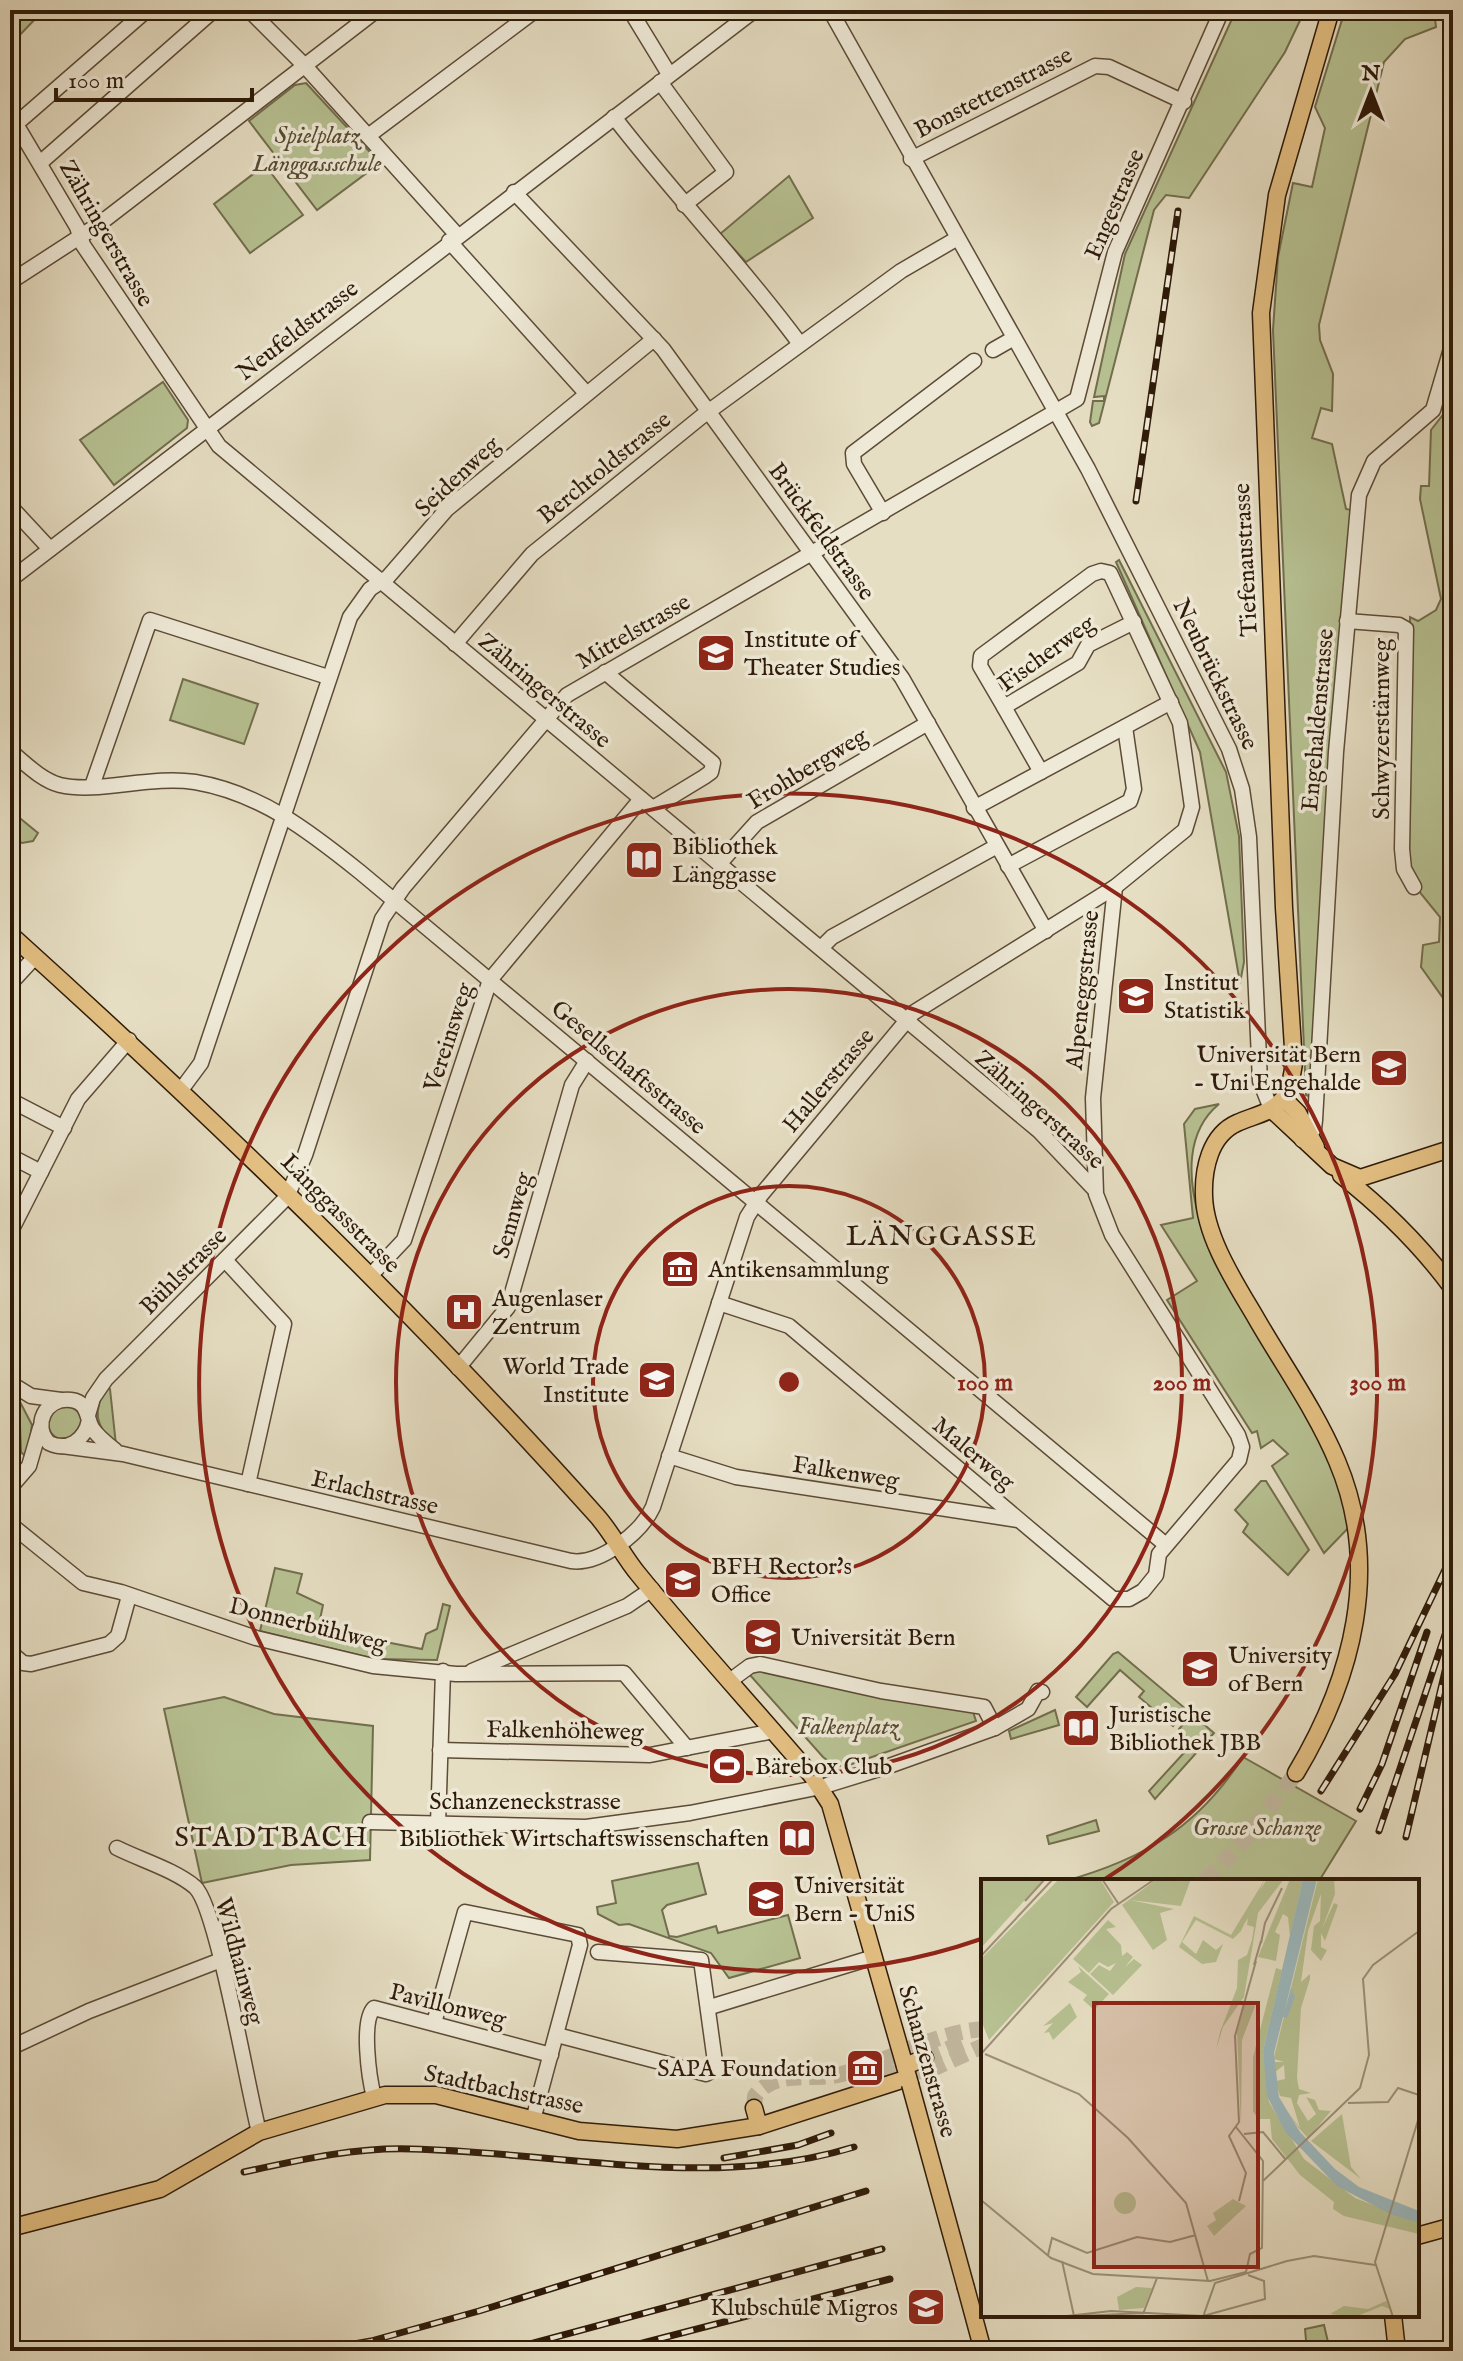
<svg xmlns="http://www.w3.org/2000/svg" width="1463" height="2361" viewBox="0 0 1463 2361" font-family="'IM FELL English',serif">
	<rect width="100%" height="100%" fill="#e6dec3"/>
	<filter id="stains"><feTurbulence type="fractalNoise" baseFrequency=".0025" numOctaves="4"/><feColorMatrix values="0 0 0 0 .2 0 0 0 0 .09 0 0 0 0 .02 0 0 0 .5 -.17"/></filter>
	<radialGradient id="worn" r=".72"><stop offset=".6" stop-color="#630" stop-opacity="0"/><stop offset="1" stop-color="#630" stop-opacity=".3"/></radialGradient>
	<g fill="#b7c192" stroke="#726e4d" stroke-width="2">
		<path d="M10,10H44L10,45Z"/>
		<path d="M1236,10H1305L1285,52L1189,198L1166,195L1154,210L1099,423L1092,426L1090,422L1093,401H1104V396L1094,397L1125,254Z"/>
		<path d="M1345,10H1434L1436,27L1405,39L1384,62L1319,325L1320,340L1333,374L1332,411L1321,408L1312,438L1332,444L1346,509L1351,510L1330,752L1311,1097L1306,1095L1273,330L1278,257L1293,183L1312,187L1325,128L1315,107Z"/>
		<path d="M306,83L380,163L317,210L249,121L295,85Z"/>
		<path d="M265,165L303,215L250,253L214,204Z"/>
		<path d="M789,176L813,218L746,262L720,234Z"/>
		<path d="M163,382L188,420L187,428L114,485L80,440Z"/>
		<path d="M1453,389V1012L1421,967L1423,945L1439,942L1440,917L1409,879L1410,617L1418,621L1436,610L1441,599L1420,499L1421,486H1429L1431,430L1445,412Z"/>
		<path d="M1119,560L1226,772L1239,836L1244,962L1240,983L1200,752L1116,562Z"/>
		<path d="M183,679L258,704L244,744L170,720Z"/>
		<path d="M10,810L38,833L33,841L22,843L10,835Z"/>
		<path d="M1219,1104C1185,1132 1188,1179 1199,1217L1304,1398L1355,1521L1324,1553L1272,1466L1288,1454L1273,1440L1261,1448L1257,1431L1252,1433L1167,1300L1197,1281L1161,1225L1193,1218L1184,1124L1195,1109Z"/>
		<path d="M107,1387L110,1389L116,1445C95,1426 92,1411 107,1387Z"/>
		<path d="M19,1400L32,1425L27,1458L21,1452Z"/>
		<circle cx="65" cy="1423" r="17"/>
		<path d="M1261,1481H1266L1309,1550L1288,1575L1243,1532L1248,1524L1235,1510Z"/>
		<path d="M275,1568L302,1574L297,1593L323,1605L318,1629L422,1649L426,1634L437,1629L443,1604L450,1606L437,1660L375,1659L260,1631Z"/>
		<path d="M1118,1652L1187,1710L1173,1726L1139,1697L1144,1691L1120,1670L1087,1707L1076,1697L1113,1654Z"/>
		<path d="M756,1669L972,1709L976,1721L849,1765L835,1766L823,1757L750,1675Z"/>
		<path d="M224,1697L274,1714L373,1726L370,1860L291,1865L202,1883L164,1709Z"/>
		<path d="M1055,1710L1059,1725L1011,1739L1009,1731Z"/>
		<path d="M1192,1714L1214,1733L1155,1799L1149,1791L1193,1743L1179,1729Z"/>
		<path d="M1243,1757L1356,1821L1319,1881H1065C1144,1859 1198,1827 1243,1757Z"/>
		<path d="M1096,1820L1099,1831L1049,1844L1047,1836Z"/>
		<path d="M698,1863L706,1894L667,1905L662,1910L669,1936L677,1937L716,1926L718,1933L788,1915L800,1958L729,1978L711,1953L629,1924L619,1925L598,1914L597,1907L616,1903L612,1881Z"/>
		<path d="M1324,2325L1328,2342L1322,2351H1307L1305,2329Z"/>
	</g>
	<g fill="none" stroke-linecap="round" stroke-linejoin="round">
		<g stroke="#c1b79e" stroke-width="16" stroke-dasharray="16 8" stroke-linecap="butt">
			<path d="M1205,1881L1247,1837L1296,1773"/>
			<path d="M925,2058L968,2041"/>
			<path d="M858,2074L928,2071L983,2046"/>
			<path d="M754,2108L755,2096C776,2068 812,2082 842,2074C890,2061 932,2033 983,2029"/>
		</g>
		<defs>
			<g id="minor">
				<path d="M249,10L304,65L457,235"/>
				<path d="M630,10L669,74"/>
				<path d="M830,10L1088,469L1229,749L1242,789L1249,837L1260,1081L1271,1109"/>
				<path d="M660,82L726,172L684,205"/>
				<path d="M10,114L77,227L83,245L219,446L1039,1131L1095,1190"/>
				<path d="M614,117C674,195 742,265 800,344"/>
				<path d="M16,124L147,10"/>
				<path d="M368,136L536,10"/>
				<path d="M911,159L1095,66L1109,67L1184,102"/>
				<path d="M40,163L214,10"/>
				<path d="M514,192L663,349L902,678L1046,931"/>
				<path d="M449,241L586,393"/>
				<path d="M10,282L98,225L377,10"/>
				<path d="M993,350L1014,338"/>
				<path d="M10,506L50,549"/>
				<path d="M883,513L854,464L853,453L974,361"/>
				<path d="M10,580L755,10"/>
				<path d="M1347,621L1399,625L1406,629L1402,849L1404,869L1414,887"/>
				<path d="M455,644L532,554L701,417L901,271L956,239"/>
				<path d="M605,672L713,763L711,772L704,777L653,808"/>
				<path d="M10,751C25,763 41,780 60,785C99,794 150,775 195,782C260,793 309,831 360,872L1166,1545"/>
				<path d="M1041,772L1004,707L1078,663L1088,645L1134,622"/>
				<path d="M92,786L150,620L328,677"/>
				<path d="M974,808L1171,702"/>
				<path d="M719,864L757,822L928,723"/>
				<path d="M1008,866L1130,801L1134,789L1125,727"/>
				<path d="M821,948L832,937L997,846"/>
				<path d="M10,984L35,957"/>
				<path d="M181,1090L201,1063L350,617L370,589L388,577L447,509L654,339"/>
				<path d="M10,1100L64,1128"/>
				<path d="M1302,1140L1314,1129L1315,1120L1336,752L1359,495L1374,461L1433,410L1453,342"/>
				<path d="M10,1156L41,1172"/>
				<path d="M10,1233L78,1099L129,1040"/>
				<path d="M225,1260L284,1324L248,1484"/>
				<path d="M370,1276L404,1240L490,980L641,799"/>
				<path d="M719,1303L789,1326L1113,1599H1129L1143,1591L1156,1575L1159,1554L1239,1460L1242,1447L1238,1435L1112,1235L1096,1194L1093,1098L1115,887"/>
				<path d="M458,1368L508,1307L572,1085L587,1061"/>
				<path d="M10,1383L31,1396L61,1400"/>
				<path d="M88,1415L93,1398L106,1379L287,1197L305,1155L382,919L403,888L567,695L1077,399L1115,252L1222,10"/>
				<path d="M89,1420C85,1440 68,1452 49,1443C32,1426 45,1397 71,1400C88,1402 86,1416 92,1428C98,1437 107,1444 115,1450"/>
				<path d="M62,1446L123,1454L571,1561C600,1565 641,1533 653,1507L747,1217L761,1195L913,1013L1115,887L1185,830L1192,807L1180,723L1110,573L1101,571L1092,574L981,656L980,666L1004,707"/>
				<path d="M669,1456L736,1477L1018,1520"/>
				<path d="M10,1488L29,1466L40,1428"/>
				<path d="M10,1524L83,1583L121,1592L256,1638L373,1666L456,1674L624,1673L687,1748"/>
				<path d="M10,1652L23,1663L31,1664L109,1644L118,1636L129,1596"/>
				<path d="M472,1671L627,1606L652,1589"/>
				<path d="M731,1680L750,1666L760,1664L881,1691L984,1707L995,1728"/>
				<path d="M440,1750L650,1755L774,1731"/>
				<path d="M370,1822L586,1827L690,1813L821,1787L889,1766L995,1728L1028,1709L1038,1691L1042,1692"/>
				<path d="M438,1824L443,1671"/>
				<path d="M117,1848C141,1860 175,1870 195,1887C217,1907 248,2090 259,2132"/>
				<path d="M710,2007L874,1957"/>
				<path d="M434,2023L465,1912L578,1935L580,1945L533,2120"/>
				<path d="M557,2035L706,2074L716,2069L701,1960L598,1952"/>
				<path d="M10,2048L89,2011L221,1960"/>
				<path d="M374,2097C369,2078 361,2021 374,2008L551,2055"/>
			</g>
			<g id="major">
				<path d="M10,934C215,1119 413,1310 597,1516C613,1534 623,1556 639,1575C694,1643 755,1709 812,1776L830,1804L910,2084"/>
				<path d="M1284,1099L1298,1113L1316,1147"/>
				<path d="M1271,1109L1332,1166L1360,1178L1453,1148"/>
				<path d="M1341,1175C1384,1209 1421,1245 1453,1289"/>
				<path d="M1296,1773C1353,1678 1382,1567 1337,1461C1316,1411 1283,1365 1256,1318C1236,1284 1205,1237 1204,1196C1203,1169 1210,1135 1237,1123C1252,1116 1268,1114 1280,1102C1290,1093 1292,1075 1294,1063L1284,908L1261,313L1277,195L1331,10"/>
				<path d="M905,2066L925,2058"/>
				<path d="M754,2108L759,2126"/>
				<path d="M10,2228L160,2189L259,2132L385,2095H436L579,2131L677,2139L759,2126L908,2078"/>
				<path d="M1417,2236L1453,2226"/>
				<path d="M966,2288L983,2351"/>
				<path d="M1393,2315L1397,2351"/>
			</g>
		</defs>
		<use href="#minor" stroke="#5c4b37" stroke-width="17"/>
		<use href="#major" stroke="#2e1a08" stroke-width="19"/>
		<use href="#minor" stroke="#efead8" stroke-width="14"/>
		<use href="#major" stroke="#e3bf82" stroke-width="16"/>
		<defs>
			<g id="rail">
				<path d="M1136,501L1178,211"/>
				<path d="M1321,1791L1395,1674L1453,1553"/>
				<path d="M1360,1809L1382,1764L1427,1632"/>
				<path d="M1379,1831L1453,1611"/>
				<path d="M1406,1837L1450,1650"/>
				<path d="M724,2158L798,2145L831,2133"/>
				<path d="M244,2172C299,2160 355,2147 412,2149C559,2152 711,2191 854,2147"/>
				<path d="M10,2343L126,2351"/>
				<path d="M314,2351L371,2341L479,2311L866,2191"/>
				<path d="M504,2351L882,2249"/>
				<path d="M612,2351L890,2279"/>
			</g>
		</defs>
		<use href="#rail" stroke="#2e1a08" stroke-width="7"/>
		<use href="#rail" stroke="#efead8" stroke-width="4" stroke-dasharray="12" stroke-linecap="butt"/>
		<defs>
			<path id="major-bridge" d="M910,2084L966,2288"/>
		</defs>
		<use href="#major-bridge" stroke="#2e1a08" stroke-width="19" stroke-linecap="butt"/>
		<use href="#major-bridge" stroke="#e3bf82" stroke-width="16"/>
	</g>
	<g fill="none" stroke="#8f2418" stroke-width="4">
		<circle cx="789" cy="1382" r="196"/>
		<circle cx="789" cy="1382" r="393"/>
		<path d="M981 1939A589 589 0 1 1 1105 1879"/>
	</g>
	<defs>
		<symbol id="university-square" viewBox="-11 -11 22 22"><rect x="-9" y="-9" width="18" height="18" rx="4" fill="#8f2418" stroke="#efead8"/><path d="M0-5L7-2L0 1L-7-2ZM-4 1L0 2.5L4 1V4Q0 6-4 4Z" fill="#fff"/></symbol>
		<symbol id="library-square" viewBox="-11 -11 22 22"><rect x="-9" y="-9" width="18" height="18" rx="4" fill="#8f2418" stroke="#efead8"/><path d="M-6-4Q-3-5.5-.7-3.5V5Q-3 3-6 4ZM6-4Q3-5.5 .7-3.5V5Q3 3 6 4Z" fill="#fff"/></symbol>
		<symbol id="museum-square" viewBox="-11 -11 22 22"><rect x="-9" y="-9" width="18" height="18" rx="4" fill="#8f2418" stroke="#efead8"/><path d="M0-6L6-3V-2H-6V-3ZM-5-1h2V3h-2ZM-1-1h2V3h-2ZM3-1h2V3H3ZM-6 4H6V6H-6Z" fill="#fff"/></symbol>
		<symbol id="hospital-square" viewBox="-11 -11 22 22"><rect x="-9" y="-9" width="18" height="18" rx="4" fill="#8f2418" stroke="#efead8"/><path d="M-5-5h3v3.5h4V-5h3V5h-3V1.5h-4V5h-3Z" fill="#fff"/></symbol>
		<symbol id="stadium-square" viewBox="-11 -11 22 22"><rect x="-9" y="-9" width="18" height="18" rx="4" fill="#8f2418" stroke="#efead8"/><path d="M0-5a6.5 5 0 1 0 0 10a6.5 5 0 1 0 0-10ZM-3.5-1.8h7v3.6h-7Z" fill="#fff"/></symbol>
	</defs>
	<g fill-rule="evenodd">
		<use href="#university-square" x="694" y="631" width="44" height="44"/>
		<use href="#library-square" x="622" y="838" width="44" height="44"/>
		<use href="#university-square" x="1114" y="974" width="44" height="44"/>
		<use href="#university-square" x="1367" y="1046" width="44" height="44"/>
		<use href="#museum-square" x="658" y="1247" width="44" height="44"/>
		<use href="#hospital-square" x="442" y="1290" width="44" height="44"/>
		<use href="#university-square" x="635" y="1358" width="44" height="44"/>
		<use href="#university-square" x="661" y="1558" width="44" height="44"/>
		<use href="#university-square" x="741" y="1615" width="44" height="44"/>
		<use href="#university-square" x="1178" y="1647" width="44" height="44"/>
		<use href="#library-square" x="1059" y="1706" width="44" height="44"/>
		<use href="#stadium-square" x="705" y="1744" width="44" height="44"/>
		<use href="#library-square" x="775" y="1816" width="44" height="44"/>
		<use href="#university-square" x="744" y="1877" width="44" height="44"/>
		<use href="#museum-square" x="843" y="2046" width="44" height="44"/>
		<use href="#university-square" x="904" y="2285" width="44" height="44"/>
	</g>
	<g text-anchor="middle" stroke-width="7" stroke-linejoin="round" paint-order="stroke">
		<g font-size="24" fill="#2e1a08" stroke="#efead8">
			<text transform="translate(993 92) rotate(-27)" y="8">Bonstettenstrasse</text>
			<text transform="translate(1114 204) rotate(-67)" y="8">Engestrasse</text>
			<text transform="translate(107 233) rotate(60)" y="8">Zähringerstrasse</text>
			<text transform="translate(297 330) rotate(-38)" y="8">Neufeldstrasse</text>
			<text transform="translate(604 467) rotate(-39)" y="8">Berchtoldstrasse</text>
			<text transform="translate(457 476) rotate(-43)" y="8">Seidenweg</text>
			<text transform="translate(822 531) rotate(54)" y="8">Brückfeldstrasse</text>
			<text transform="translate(1245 560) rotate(-93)" y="8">Tiefenaustrasse</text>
			<text transform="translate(633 631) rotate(-30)" y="8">Mittelstrasse</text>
			<text transform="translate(1046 653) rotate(-36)" y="8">Fischerweg</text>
			<text transform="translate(1216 674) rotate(64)" y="8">Neubrückstrasse</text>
			<text transform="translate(545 690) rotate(40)" y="8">Zähringerstrasse</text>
			<text transform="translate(1317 720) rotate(-85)" y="8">Engehaldenstrasse</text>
			<text transform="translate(1381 729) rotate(-90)" y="8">Schwyzerstärnweg</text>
			<text transform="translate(807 768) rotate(-31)" y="8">Frohbergweg</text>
			<text transform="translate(1082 990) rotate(-84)" y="8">Alpeneggstrasse</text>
			<text transform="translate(448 1037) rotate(-72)" y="8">Vereinsweg</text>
			<text transform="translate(629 1067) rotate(40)" y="8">Gesellschaftsstrasse</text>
			<text transform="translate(828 1080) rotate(-50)" y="8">Hallerstrasse</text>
			<text transform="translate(1040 1109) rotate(42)" y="8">Zähringerstrasse</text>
			<text transform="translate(341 1213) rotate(45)" y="8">Länggassstrasse</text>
			<text transform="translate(512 1215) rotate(-74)" y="8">Sennweg</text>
			<text transform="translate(183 1271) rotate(-45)" y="8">Bühlstrasse</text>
			<text transform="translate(974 1453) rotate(40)" y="8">Malerweg</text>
			<text transform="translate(846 1472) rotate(9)" y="8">Falkenweg</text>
			<text transform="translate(375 1492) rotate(13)" y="8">Erlachstrasse</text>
			<text transform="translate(308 1624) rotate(14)" y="8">Donnerbühlweg</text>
			<text transform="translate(565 1730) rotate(1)" y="8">Falkenhöheweg</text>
			<text x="525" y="1809">Schanzeneckstrasse</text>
			<text transform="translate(240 1961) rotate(75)" y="8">Wildhainweg</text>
			<text transform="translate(448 2005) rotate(14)" y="8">Pavillonweg</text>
			<text transform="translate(928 2061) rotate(74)" y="8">Schanzenstrasse</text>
			<text transform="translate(504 2089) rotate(12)" y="8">Stadtbachstrasse</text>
		</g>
		<g font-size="24" font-style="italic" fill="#574c31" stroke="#efead8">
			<text x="317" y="143">Spielplatz<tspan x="317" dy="28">Länggassschule</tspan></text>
			<text x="848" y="1734">Falkenplatz</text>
			<text x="1257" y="1835">Grosse Schanze</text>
		</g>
		<g font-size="24" fill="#2e1a08" stroke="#efead8" text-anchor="start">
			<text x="744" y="647">Institute of<tspan x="744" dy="28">Theater Studies</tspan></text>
			<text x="672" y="854">Bibliothek<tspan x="672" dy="28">Länggasse</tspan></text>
			<text x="1164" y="990">Institut<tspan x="1164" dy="28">Statistik</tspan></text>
			<text x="1361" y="1062" text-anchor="end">Universität Bern<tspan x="1361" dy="28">- Uni Engehalde</tspan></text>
			<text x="708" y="1277">Antikensammlung</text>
			<text x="492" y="1306">Augenlaser<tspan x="492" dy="28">Zentrum</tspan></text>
			<text x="629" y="1374" text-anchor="end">World Trade<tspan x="629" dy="28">Institute</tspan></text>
			<text x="711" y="1574">BFH Rector's<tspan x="711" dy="28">Office</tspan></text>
			<text x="791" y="1645">Universität Bern</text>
			<text x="1228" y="1663">University<tspan x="1228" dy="28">of Bern</tspan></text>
			<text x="1109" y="1722">Juristische<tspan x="1109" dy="28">Bibliothek JBB</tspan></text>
			<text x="755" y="1774">Bärebox Club</text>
			<text x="769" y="1846" text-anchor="end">Bibliothek Wirtschaftswissenschaften</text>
			<text x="794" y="1893">Universität<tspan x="794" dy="28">Bern - UniS</tspan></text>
			<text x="837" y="2076" text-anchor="end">SAPA Foundation</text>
			<text x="898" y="2315" text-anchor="end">Klubschule Migros</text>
		</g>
		<g font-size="28" letter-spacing="2" fill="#2e1a08" stroke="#efead8">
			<text x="942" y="1245">LÄNGGASSE</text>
			<text x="272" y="1846">STADTBACH</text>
		</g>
	</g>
	<g transform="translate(981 1879)">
		<rect width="438" height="438" fill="#e6dec3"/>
		<path d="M0,0H63L0,69ZM78,0H119L133,23L8,161L0,141V80ZM176,0H210L200,27L149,21L193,30L179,34L186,61L172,71L141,26ZM284,0L260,52L252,60L215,41L201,63L215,75L222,61L235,71L242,65L235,83L221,85L198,68L213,37L250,56ZM286,0H303L277,34L263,118L242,148L235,171L239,153L256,109L257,81L266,76L271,61L273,48L266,46L267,39L264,44L268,29ZM309,0H322L309,57L307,38L302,35L294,53L299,56L295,82L277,78ZM337,0H353L354,15L341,50L353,24L357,26L344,62L340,54V68L346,71L340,82L330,71L333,47L339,42L340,15L327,52L320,103L329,95V100L320,129L316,199L318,210L330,214L318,216L316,224L327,242L335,235L325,218L334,221L338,231L350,232L327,259L317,248L306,232L319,249L310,219L299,217L295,202L304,200L303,186L293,194V183H303L293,180L294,174ZM127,41L135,48L125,50L140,66L141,77L146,73L152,78L144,88L153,80L161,86L132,116L109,95L118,86L129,92L135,84L127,88L118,83L108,94L92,80ZM97,87L128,115L113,131L102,121L106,116L87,103L100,93ZM295,89L301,91L282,172L288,223L323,280L374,319L438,344V355L363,337L352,330L353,323L319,296L291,260L289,240H277L272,232V178ZM264,123L274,127L261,161L260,247L256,153ZM89,124L96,138L72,161L68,153L63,154L72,144L62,147ZM361,235L370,288L380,300L330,262ZM133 324a11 11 0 1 1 22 0a11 11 0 1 1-22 0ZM252,320L265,327L233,357L226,347L235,341L232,334ZM155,408L171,409L163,429L138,431L136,418ZM405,422L409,430L401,427L374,438L349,435L363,427L387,430Z" fill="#b7c192"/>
		<path d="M322,0H336L303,134L310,109L314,118L306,139L302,138L293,174L298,218L319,253L354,290L378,308L438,332V344L409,335L356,307L305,254L286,217L282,172Z" fill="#9cb9bf"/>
		<path fill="none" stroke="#9c9078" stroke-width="2" d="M121,0L137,24M44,22L64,0M280,64L284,44L301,9M0,77L72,0M273,86L280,62M0,175L130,30L174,0M4,175L98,215L147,259L205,324L227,402M367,224L407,223L417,209L438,216M263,255L282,253L305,281M282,302L379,209L388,176L382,100L392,86L438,52M0,321L70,379L112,395L229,402L265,393L269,375L281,369L282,282L255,248M258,322L265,294L248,257L258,243L254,157L275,82M67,376L71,359L106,374L156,358L189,363L215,356M81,382L93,437M162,435L176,399M77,438L130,432L222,437L284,420L283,402L267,396M78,438L162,434M222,438L234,404L306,382L333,377L394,386M412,438L394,383L438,238"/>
		<path fill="#8f2418" fill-opacity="0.15" stroke="#8f2418" stroke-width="4" d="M113,124H277V388H113Z"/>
		<rect width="438" height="438" fill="none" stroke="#2e1a08" stroke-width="4"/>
	</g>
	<circle cx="789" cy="1382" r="12" fill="#8f2418" stroke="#efead8" stroke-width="4"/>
	<g font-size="24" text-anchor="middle" font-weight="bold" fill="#8f2418" stroke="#efead8" stroke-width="7" stroke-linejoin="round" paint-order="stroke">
		<text x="985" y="1390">100 m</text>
		<text x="1182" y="1390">200 m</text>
		<text x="1378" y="1390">300 m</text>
	</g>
	<rect width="1463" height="2361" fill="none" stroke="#e6dec3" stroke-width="40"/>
	<rect x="12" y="12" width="1439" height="2337" fill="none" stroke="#2e1a08" stroke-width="4"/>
	<rect x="20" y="20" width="1423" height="2321" fill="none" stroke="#2e1a08" stroke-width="2"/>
	<g transform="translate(1371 92)" stroke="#efead8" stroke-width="6" paint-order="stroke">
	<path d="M0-6L14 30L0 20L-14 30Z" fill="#2e1a08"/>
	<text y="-12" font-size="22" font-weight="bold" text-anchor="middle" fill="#2e1a08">N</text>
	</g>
	<path d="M56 88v12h196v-12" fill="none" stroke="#2e1a08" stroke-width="4"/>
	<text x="68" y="88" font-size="24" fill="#2e1a08" stroke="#efead8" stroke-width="6" paint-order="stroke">100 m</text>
	<rect width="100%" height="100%" filter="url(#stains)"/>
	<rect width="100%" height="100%" fill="url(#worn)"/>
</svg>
